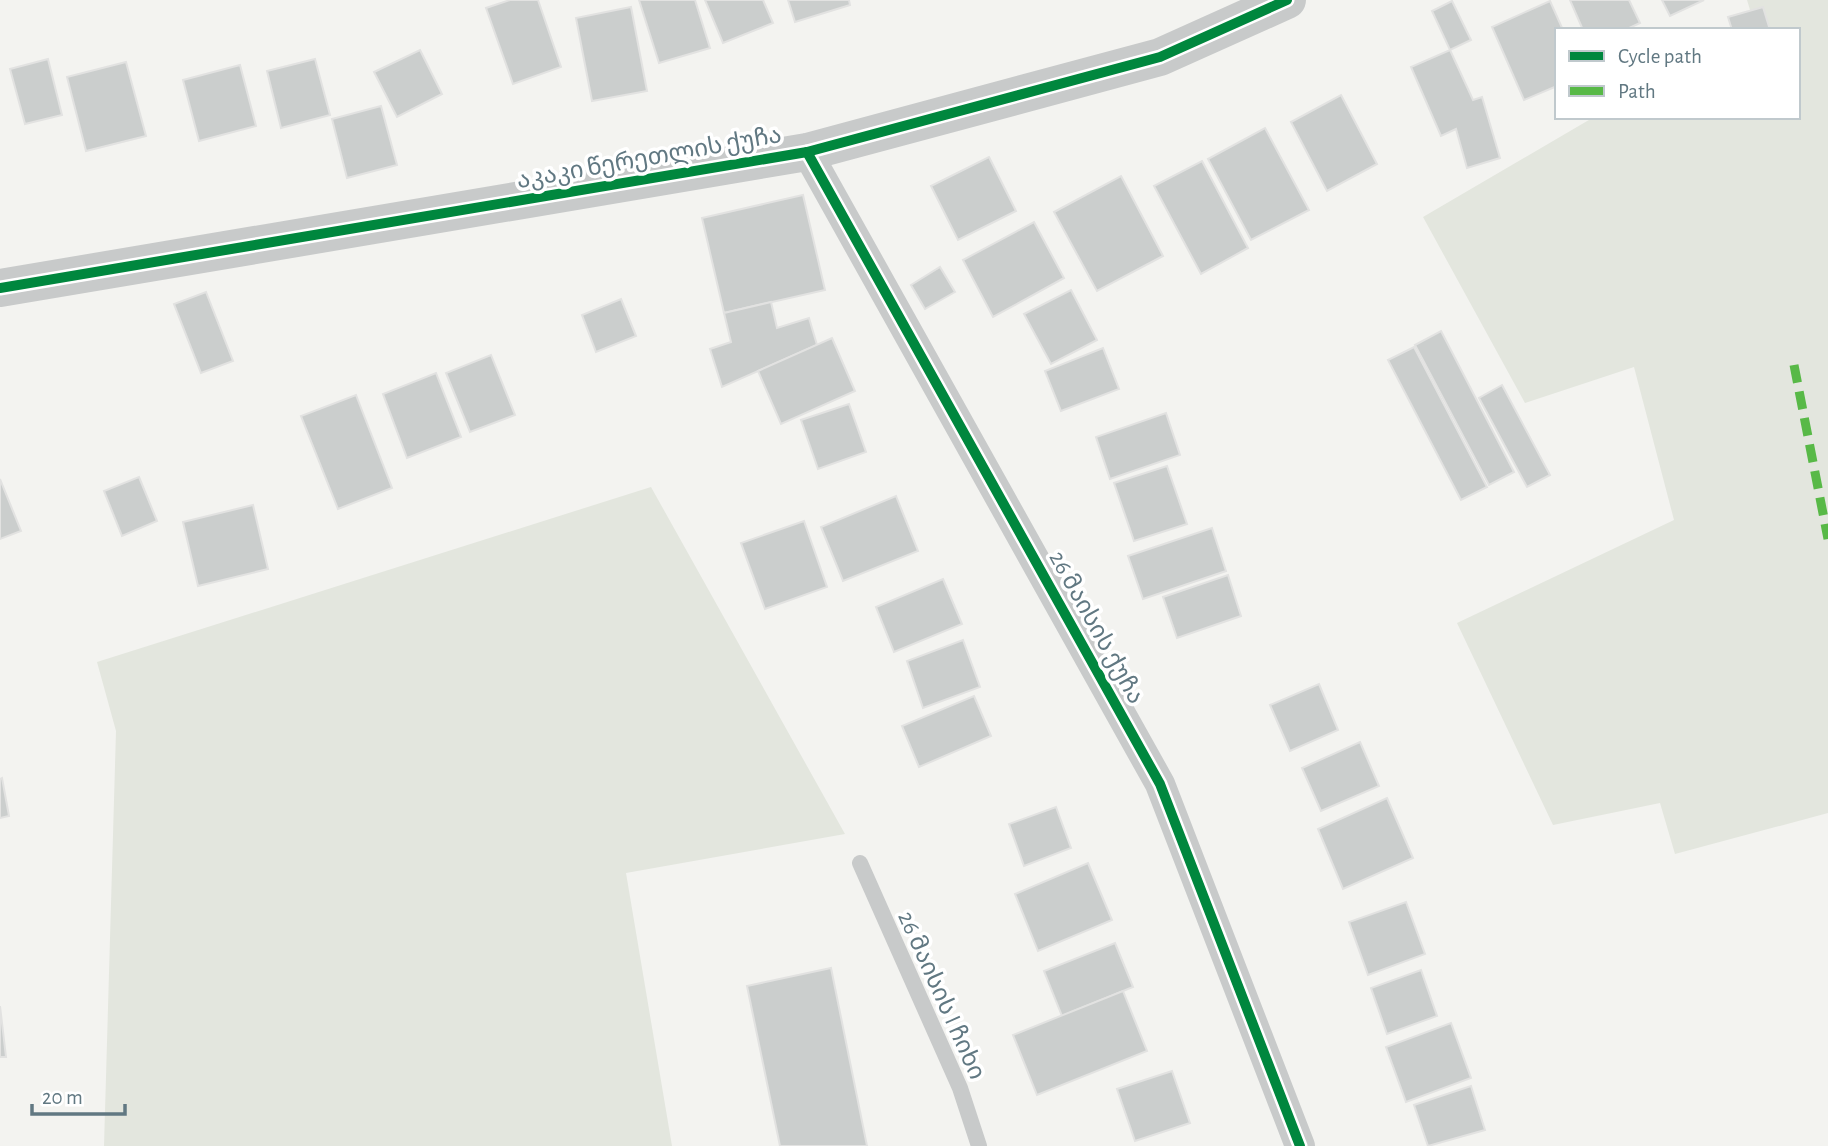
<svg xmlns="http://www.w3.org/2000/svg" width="1828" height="1146" viewBox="0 0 1828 1146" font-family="'Alegreya Sans','Noto Sans Georgian',sans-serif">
	<rect width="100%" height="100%" fill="#f3f3f0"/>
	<g fill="#e3e6de">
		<path d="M1747,0H1828V813L1675,854L1660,803L1553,825L1457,623L1674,520L1634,367L1525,403L1423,217L1594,117H1798V30H1743L1754,23Z"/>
		<path d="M651,487L845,834L626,873L672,1146H104L116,731L97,662Z"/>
	</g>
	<g fill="#cbcecd" stroke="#e2e2e1" stroke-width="2">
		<path d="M510,0H538L561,67L513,84L486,8Z"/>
		<path d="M639,0H695L710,48L659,63Z"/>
		<path d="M705,0H763L773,23L723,43Z"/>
		<path d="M788,0H849L850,5L795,22Z"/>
		<path d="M1570,0H1629L1640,23L1625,30H1583Z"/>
		<path d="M1662,0H1704L1670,16Z"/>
		<path d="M1452,1L1471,40L1450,50L1432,11Z"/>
		<path d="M1550,1L1563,30H1557V86L1524,100L1492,27Z"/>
		<path d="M631,7L647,91L592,101L576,18Z"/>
		<path d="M1763,7L1770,30H1732L1728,17Z"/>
		<path d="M420,50L442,94L397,117L374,72Z"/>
		<path d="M1450,50L1473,100L1482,97L1500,158L1467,168L1456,129L1441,136L1411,67Z"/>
		<path d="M48,59L62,115L25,124L10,69Z"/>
		<path d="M315,59L330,115L281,128L267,71Z"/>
		<path d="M126,62L146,136L86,151L67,77Z"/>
		<path d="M240,65L256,126L199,141L183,80Z"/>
		<path d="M1341,95L1377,164L1327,191L1291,122Z"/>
		<path d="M381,106L397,165L347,178L332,119Z"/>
		<path d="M1265,128L1309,210L1251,240L1208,159Z"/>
		<path d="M989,157L1016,211L958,240L931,186Z"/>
		<path d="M1202,161L1248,248L1201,274L1154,186Z"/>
		<path d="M1121,176L1163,256L1097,291L1054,212Z"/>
		<path d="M803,195L825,290L724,313L702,218Z"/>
		<path d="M1034,222L1064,278L993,317L963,260Z"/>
		<path d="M940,267L955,292L925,309L911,285Z"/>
		<path d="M1071,290L1097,340L1051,364L1024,314Z"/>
		<path d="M206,292L233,361L201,373L174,304Z"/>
		<path d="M621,299L636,336L596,352L582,315Z"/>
		<path d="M771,302L777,328L809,318L817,345L722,387L710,349L731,342L724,313Z"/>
		<path d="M1441,331L1514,472L1489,485L1415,345Z"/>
		<path d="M832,338L855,391L781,424L758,371Z"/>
		<path d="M1414,347L1487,487L1461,500L1388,360Z"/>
		<path d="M1103,348L1119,389L1061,411L1045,371Z"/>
		<path d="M491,355L515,415L470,432L446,373Z"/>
		<path d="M436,373L461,437L407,458L383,394Z"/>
		<path d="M1502,385L1550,475L1527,487L1479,398Z"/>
		<path d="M356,395L392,488L338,509L301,416Z"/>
		<path d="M849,404L866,452L818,469L801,420Z"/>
		<path d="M1166,413L1180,455L1110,479L1096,437Z"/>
		<path d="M1167,466L1187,524L1134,541L1114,483Z"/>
		<path d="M139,477L157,521L122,536L104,491Z"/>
		<path d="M0,479L21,531L0,539Z"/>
		<path d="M896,496L918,551L843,581L821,527Z"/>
		<path d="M253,505L268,569L198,586L183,522Z"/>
		<path d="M804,521L827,587L765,609L741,543Z"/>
		<path d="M1212,528L1226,571L1143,599L1128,556Z"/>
		<path d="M1228,575L1241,616L1177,638L1163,597Z"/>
		<path d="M943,579L962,624L894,652L876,607Z"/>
		<path d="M963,640L980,687L923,708L907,661Z"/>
		<path d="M1319,684L1338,730L1290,751L1270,705Z"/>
		<path d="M974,696L991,736L919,767L902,726Z"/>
		<path d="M1360,742L1379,786L1321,811L1302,768Z"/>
		<path d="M2,778L9,816L0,818V779Z"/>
		<path d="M1387,798L1413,858L1343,889L1318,829Z"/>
		<path d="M1056,807L1071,848L1024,866L1009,824Z"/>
		<path d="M1088,863L1112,920L1038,951L1015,894Z"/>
		<path d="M1406,902L1425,954L1368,975L1349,922Z"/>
		<path d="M1115,943L1133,987L1062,1016L1044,971Z"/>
		<path d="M831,968L867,1146H780L747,986Z"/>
		<path d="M1421,970L1437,1016L1387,1034L1371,988Z"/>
		<path d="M1123,991L1147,1051L1037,1095L1013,1035Z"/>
		<path d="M0,1006L6,1057H0Z"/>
		<path d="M1451,1023L1471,1078L1406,1102L1386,1047Z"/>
		<path d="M1172,1071L1190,1123L1135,1141L1117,1089Z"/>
		<path d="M1471,1086L1485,1130L1428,1146L1414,1105Z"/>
	</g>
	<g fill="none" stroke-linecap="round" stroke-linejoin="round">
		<path stroke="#c8caca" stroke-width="16" d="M860,863L960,1088L979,1146"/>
		<path stroke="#c8caca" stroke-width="30" d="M807,152L1160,784L1300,1146"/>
		<path stroke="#c8caca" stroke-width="38" d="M0,288L807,152L1160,57L1287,0"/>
		<path stroke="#58b947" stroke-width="9" stroke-dasharray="18 9" stroke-linecap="butt" d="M1794,365L1828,539"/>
		<defs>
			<g id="cycleway">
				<path d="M807,152L1160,784L1300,1146"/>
				<path d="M0,288L807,152L1160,57L1287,0"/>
			</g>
		</defs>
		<use href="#cycleway" stroke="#fff" stroke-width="15"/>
		<use href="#cycleway" stroke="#00873e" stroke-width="10"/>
	</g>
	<g text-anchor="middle" stroke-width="7" stroke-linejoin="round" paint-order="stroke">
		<g font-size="24" fill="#617882" stroke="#fff">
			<text transform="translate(649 157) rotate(-10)" y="8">აკაკი წერეთლის ქუჩა</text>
			<text transform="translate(1097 627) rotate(61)" y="8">26 მაისის ქუჩა</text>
			<text transform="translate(942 995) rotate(66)" y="8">26 მაისის I ჩიხი</text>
		</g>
	</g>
	<rect x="1555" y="28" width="245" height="91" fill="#ffffff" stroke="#c0c9cd" stroke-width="2"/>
	<rect x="1569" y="51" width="35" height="10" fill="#00873e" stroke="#c0c9cd" stroke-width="2"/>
	<text x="1618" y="63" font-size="21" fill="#617882">Cycle path</text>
	<rect x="1569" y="86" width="35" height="10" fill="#58b947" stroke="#c0c9cd" stroke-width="2"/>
	<text x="1618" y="98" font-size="21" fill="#617882">Path</text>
	<path d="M32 1104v10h93v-10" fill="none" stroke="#617882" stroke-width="3.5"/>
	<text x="42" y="1104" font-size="21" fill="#617882" stroke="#ffffff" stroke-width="5" paint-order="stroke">20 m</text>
</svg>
